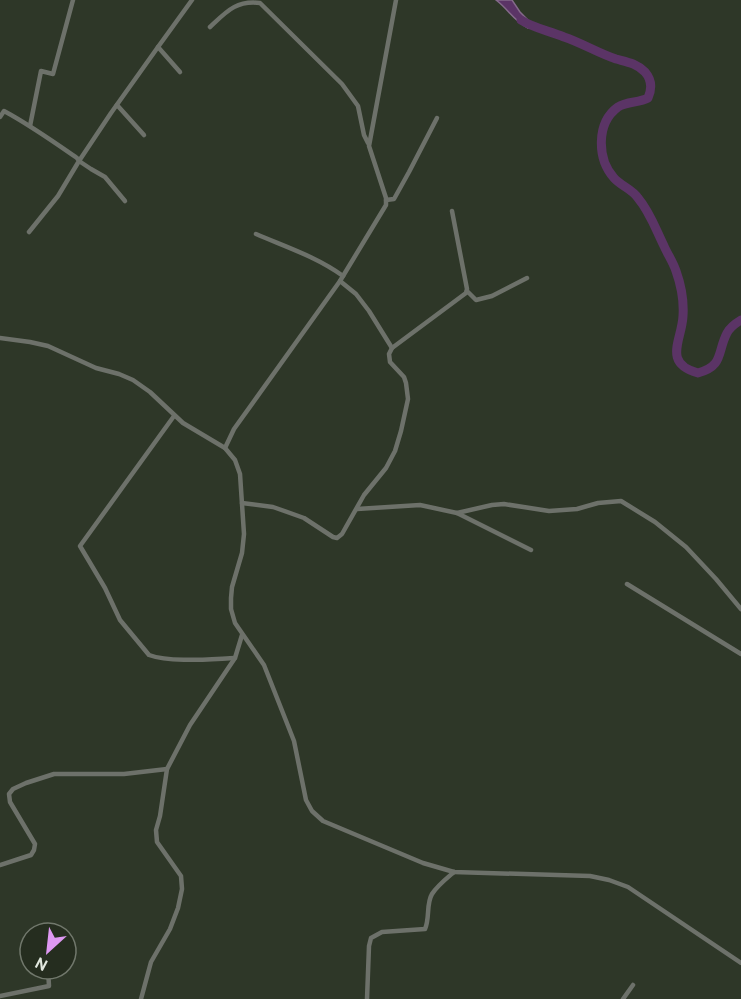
<svg xmlns="http://www.w3.org/2000/svg" width="741" height="999" viewBox="0 0 741 999" font-family="Overpass,sans-serif">
	<rect width="100%" height="100%" fill="#2e3728"/>
	<path fill="#5b3466" stroke="#846a8a" stroke-width="1.5" d="M496,0H512L520,12L531,23L528,28C513,20 509,10 496,0Z"/>
	<g fill="none" stroke-linecap="round" stroke-linejoin="round">
		<path stroke="#5b3466" stroke-width="9" d="M521,20C533,28 550,31 564,37C582,43 598,53 616,59C627,62 636,63 645,72C652,80 652,89 648,98C639,103 627,101 618,107C596,123 597,159 614,178C621,186 632,189 638,198C650,212 656,230 664,246C668,255 673,262 676,271C681,285 684,301 683,316C682,340 662,363 698,373C724,366 717,352 727,333C730,327 736,323 741,320"/>
		<g stroke="#6d716a" stroke-width="4.5">
			<path d="M210,27C226,12 236,0 260,3L342,84L358,106L364,135L368,143"/>
			<path d="M158,47L192,0"/>
			<path d="M117,105L144,135"/>
			<path d="M0,117L4,111C30,125 54,142 77,158L79,161L58,196L29,232"/>
			<path d="M30,126L41,71L53,74L73,0"/>
			<path d="M386,200L394,199L409,172L437,118"/>
			<path d="M125,201L105,177L91,169L79,161L111,113L158,47L180,72"/>
			<path d="M256,234C286,247 317,257 343,276"/>
			<path d="M340,281L356,294L369,311L392,348"/>
			<path d="M467,291L476,300L492,296L527,278"/>
			<path d="M0,338L30,342L48,346L96,368L119,374L133,380L150,392L183,423L225,448L235,460L240,474L244,534L242,553L232,587L231,598V609L235,623L264,665L294,741L306,800L312,811L323,821L423,863L454,872L590,876L609,880L628,887L741,963"/>
			<path d="M174,416L80,546L105,588L120,620L149,655C171,663 211,659 235,658"/>
			<path d="M225,448L234,429L340,281L386,205V198L369,146L396,0"/>
			<path d="M242,503L273,507L304,518L333,537L337,538L342,534L364,495L386,468L395,451L401,431L408,399L406,383L404,377L390,362L389,354L392,348L466,293L467,289L452,211"/>
			<path d="M357,509L420,505L457,513L492,505L504,504L549,511L577,509L598,503L621,501L655,522L686,547L716,579L741,609"/>
			<path d="M457,513L531,550"/>
			<path d="M627,584L741,654"/>
			<path d="M0,865L31,855L34,850L35,844L10,802L9,794L13,789L26,783L54,774H124L167,769"/>
			<path d="M47,925V933"/>
			<path d="M0,996L49,986L48,969"/>
			<path d="M141,999L151,962L170,929L178,908L182,889L181,876L157,842L156,830L160,816L167,769L190,725L235,658L242,635"/>
			<path d="M367,999L369,946L371,938L382,932L425,929C430,918 426,904 432,894C437,886 447,878 454,872"/>
			<path d="M623,999L633,985"/>
		</g>
	</g>
	<g transform="translate(48 951) rotate(207)"><circle r="28" fill="#252d1f" stroke="#71786c" stroke-width="1.5"/>
	<path d="M0-4.5L10 22L0 15L-10 22Z" fill="#de98f2"/>
	<text y="-9" font-size="16" font-weight="bold" text-anchor="middle" fill="#e2e8df">N</text>
	</g>
</svg>
